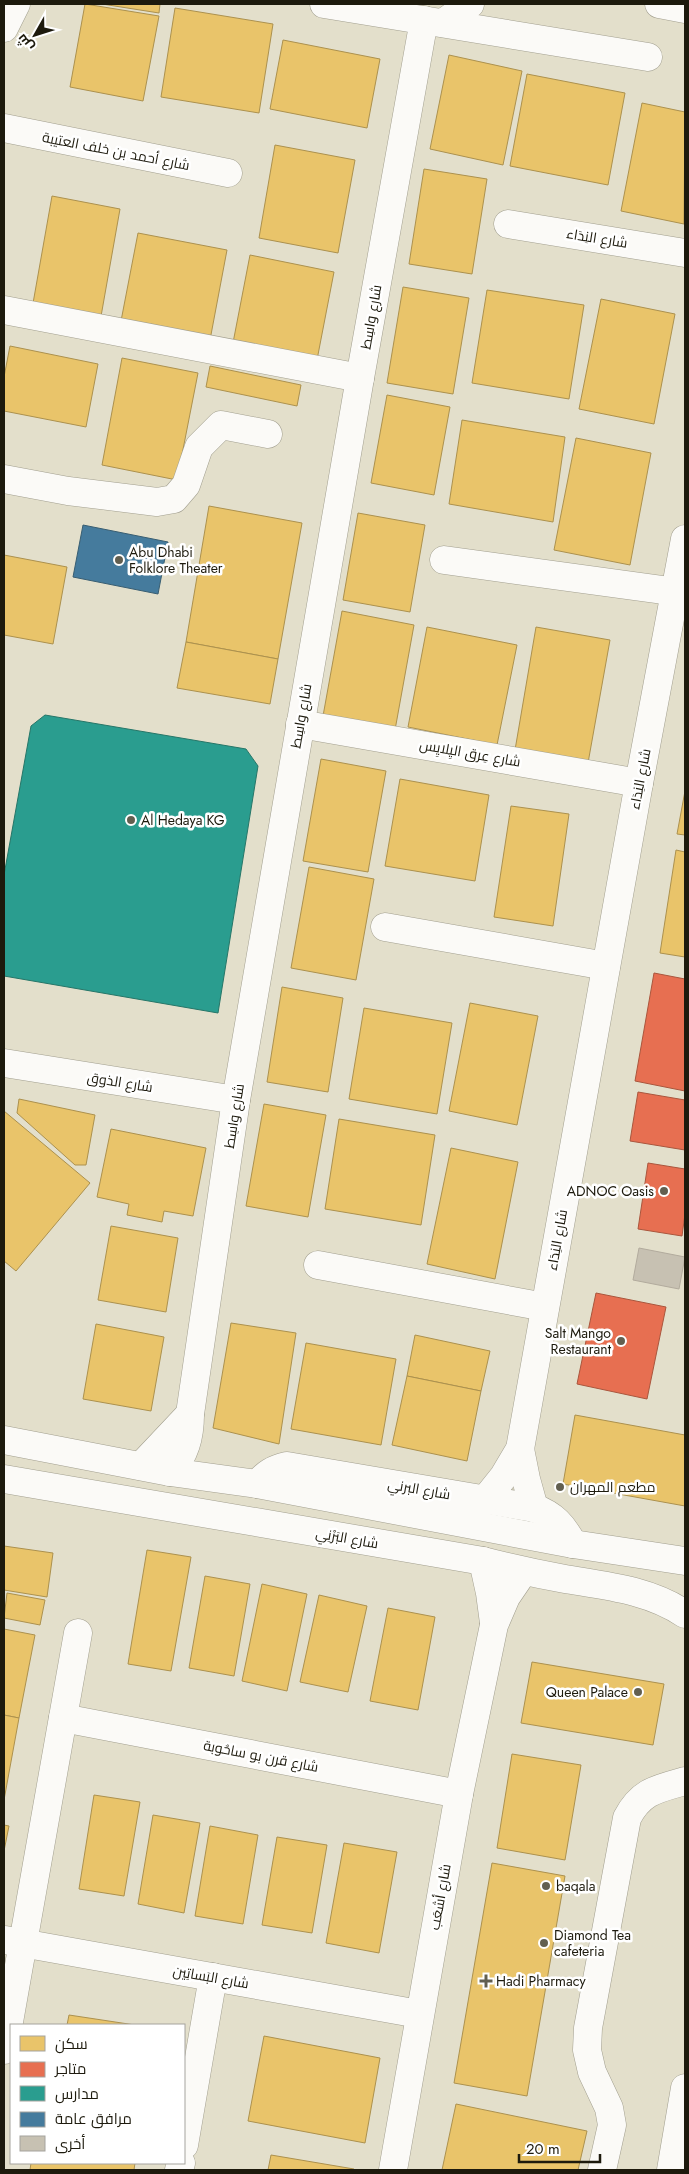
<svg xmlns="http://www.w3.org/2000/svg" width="689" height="2174" viewBox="0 0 689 2174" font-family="Jost,Cairo,sans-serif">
	<rect width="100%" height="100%" fill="#e3dfcb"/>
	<g fill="#e9c46a" stroke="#ac914e">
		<path d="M85,4L159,16L143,101L70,87Z"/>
		<path d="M102,4H160L159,13Z"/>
		<path d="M175,8L273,24L259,113L161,97Z"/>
		<path d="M283,40L380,59L367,128L270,109Z"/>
		<path d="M449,55L522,71L503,165L430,149Z"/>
		<path d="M527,74L625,93L608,185L510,166Z"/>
		<path d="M642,103L685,112L684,224L621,211Z"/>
		<path d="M275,145L355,160L338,253L259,238Z"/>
		<path d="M424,169L487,179L472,274L409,264Z"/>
		<path d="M52,196L120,209L100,322L32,309Z"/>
		<path d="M138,233L227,250L210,340L121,321Z"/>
		<path d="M250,255L334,272L316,365L232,348Z"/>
		<path d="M403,287L469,298L453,394L387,383Z"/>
		<path d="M487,290L584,305L569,399L472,383Z"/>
		<path d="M601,299L675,314L654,424L579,409Z"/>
		<path d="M10,346L98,364L86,427L4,411V377Z"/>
		<path d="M122,358L198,373L177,480L102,465Z"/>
		<path d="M210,366L301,385L297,406L206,387Z"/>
		<path d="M387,395L450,407L434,495L371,483Z"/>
		<path d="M462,420L565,437L553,522L449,504Z"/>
		<path d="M576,438L651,453L630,565L554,550Z"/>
		<path d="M209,506L302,523L278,659L186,642Z"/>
		<path d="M358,513L425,525L410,612L343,600Z"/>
		<path d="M4,555L67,567L53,644L4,635Z"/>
		<path d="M342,611L414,625L395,730L323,716Z"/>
		<path d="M427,627L517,645L497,745L408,727Z"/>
		<path d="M536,627L610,640L588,763L515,750Z"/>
		<path d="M186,642L278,659L270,704L177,688Z"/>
		<path d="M321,759L386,771L368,872L303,861Z"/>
		<path d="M400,779L489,795L475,881L385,866Z"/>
		<path d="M685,791V835L677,834Z"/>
		<path d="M511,806L569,814L553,926L494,917Z"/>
		<path d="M676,850L685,852V957L660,953Z"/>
		<path d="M309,867L374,879L356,980L291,968Z"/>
		<path d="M282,987L343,998L328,1092L267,1082Z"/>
		<path d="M470,1003L538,1016L517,1125L449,1111Z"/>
		<path d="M364,1008L452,1023L437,1114L349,1099Z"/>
		<path d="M19,1099L95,1115L86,1165H75L17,1113Z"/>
		<path d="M264,1104L326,1115L308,1217L246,1206Z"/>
		<path d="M4,1111L90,1183L16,1271L4,1261Z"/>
		<path d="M339,1119L435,1135L421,1225L325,1209Z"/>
		<path d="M111,1129L206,1148L193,1216L164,1211L162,1222L127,1215L129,1204L97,1197Z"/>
		<path d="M451,1148L518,1162L495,1279L427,1264Z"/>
		<path d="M111,1226L178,1238L166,1312L98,1300Z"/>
		<path d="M231,1323L296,1333L279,1444L213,1428Z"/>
		<path d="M96,1324L164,1337L151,1411L83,1399Z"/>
		<path d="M415,1335L490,1351L481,1391L407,1376Z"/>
		<path d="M306,1343L396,1359L381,1445L291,1429Z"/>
		<path d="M407,1376L481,1391L467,1461L392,1445Z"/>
		<path d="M575,1415L685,1435V1506L563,1484Z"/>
		<path d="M4,1546L53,1553L47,1597L4,1590Z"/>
		<path d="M147,1550L191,1557L171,1671L128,1664Z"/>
		<path d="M205,1576L250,1584L234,1676L189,1668Z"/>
		<path d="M262,1584L307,1594L287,1691L242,1681Z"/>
		<path d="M7,1593L45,1600L40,1625L4,1618Z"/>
		<path d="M319,1595L367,1606L348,1692L300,1682Z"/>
		<path d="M388,1608L435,1617L418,1710L370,1701Z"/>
		<path d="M4,1629L35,1635L19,1718L4,1715Z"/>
		<path d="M532,1662L664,1684L653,1745L521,1723Z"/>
		<path d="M4,1715L19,1718L4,1800Z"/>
		<path d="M512,1754L581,1765L565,1860L497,1848Z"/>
		<path d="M94,1795L140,1802L124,1896L79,1889Z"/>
		<path d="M153,1815L200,1823L184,1913L138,1904Z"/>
		<path d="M4,1825L9,1826L4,1851Z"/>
		<path d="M210,1826L258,1835L243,1924L195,1916Z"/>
		<path d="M277,1837L327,1845L312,1933L262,1925Z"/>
		<path d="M344,1843L397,1852L379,1953L326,1943Z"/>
		<path d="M492,1863L565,1876L527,2096L454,2083Z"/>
		<path d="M69,2015L135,2025H67Z"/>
		<path d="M264,2036L380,2058L365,2143L248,2121Z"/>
		<path d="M456,2104L587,2131L578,2170H442Z"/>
		<path d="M271,2155L354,2169V2170H268Z"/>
		<path d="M31,2163H135L134,2170H30Z"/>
	</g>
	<g fill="#e76f51" stroke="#aa563d">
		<path d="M654,973L685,979V1091L635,1081Z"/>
		<path d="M638,1092L685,1100V1150L630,1141Z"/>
		<path d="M648,1163L685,1169V1214L682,1236L638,1229Z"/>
		<path d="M596,1293L666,1307L647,1399L577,1384Z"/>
	</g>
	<path fill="#2a9d8f" stroke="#267668" d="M45,715L246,749L258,766L218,1013L4,976V875L31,726Z"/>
	<path fill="#457b9d" stroke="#395e72" d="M83,525L168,542L158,594L73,577Z"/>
	<path fill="#c7c1b2" stroke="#b2ab9d" d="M639,1248L685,1257L679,1289L633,1280Z"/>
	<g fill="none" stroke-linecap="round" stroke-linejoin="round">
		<defs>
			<g id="minor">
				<path d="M324,4L648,57"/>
				<path d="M4,128L228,173"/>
				<path d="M508,224L685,253"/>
				<path d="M4,310L360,378"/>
				<path d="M4,479L68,491L157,502L174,499L186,485L199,447L221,425L268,434"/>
				<path d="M444,560L685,593"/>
				<path d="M300,724L639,783"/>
				<path d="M385,927L606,966"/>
				<path d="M4,1063L236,1100"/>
				<path d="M318,1265L545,1307"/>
				<path d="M520,1449L526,1479L534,1508"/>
				<path d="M141,1466L190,1414"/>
				<path d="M170,1472C185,1455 190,1437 190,1414L236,1100L360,378L424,20"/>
				<path d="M257,1484C266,1474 273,1469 287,1466L534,1508C554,1515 563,1526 573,1544"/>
				<path d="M484,1501L504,1476L520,1449L639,783L685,539"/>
				<path d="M483,1561L490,1593L494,1623"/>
				<path d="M63,1718L459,1794"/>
				<path d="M5,1940L419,2014"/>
				<path d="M4,2050L78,1633"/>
				<path d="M184,2145L213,1977"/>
				<path d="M179,2170L181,2163"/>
				<path d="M393,2170L459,1794L494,1625L506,1597L523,1572"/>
				<path d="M602,2170L612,2125L609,2108L592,2072L587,2050L588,2028L627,1818C641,1791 657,1789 685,1781"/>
			</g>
			<g id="tertiary">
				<path d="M4,28L16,4"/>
				<path d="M4,1440L170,1472L257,1484L573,1544L685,1561"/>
				<path d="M4,1479L483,1561C510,1568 537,1574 565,1579C607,1586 649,1590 685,1614"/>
			</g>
			<g id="secondary">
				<path d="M659,4L685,9"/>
				<path d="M443,23L470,4"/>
			</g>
			<path id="primary" d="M671,2170L685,2088"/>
		</defs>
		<use href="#minor" stroke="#a29f8f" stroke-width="29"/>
		<use href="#tertiary" stroke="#a29f8f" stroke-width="29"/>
		<use href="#secondary" stroke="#a29f8f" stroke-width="29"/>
		<use href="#primary" stroke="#a29f8f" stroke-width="29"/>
		<use href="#minor" stroke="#fbfaf7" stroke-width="28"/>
		<use href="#tertiary" stroke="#fbfaf7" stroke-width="28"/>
		<use href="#secondary" stroke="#fbfaf7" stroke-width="28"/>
		<use href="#primary" stroke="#fbfaf7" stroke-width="28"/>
	</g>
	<g fill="#625f50" stroke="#fff" stroke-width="2">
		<circle cx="119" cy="560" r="5"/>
		<circle cx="131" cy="820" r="5"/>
		<circle cx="664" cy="1191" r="5"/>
		<circle cx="621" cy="1341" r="5"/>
		<circle cx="560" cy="1487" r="5"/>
		<circle cx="638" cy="1692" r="5"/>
		<circle cx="546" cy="1886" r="5"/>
		<circle cx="544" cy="1943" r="5"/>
		<path d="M483.5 1973.5h5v5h5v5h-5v5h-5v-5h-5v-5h5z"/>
	</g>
	<g text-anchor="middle" stroke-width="5" stroke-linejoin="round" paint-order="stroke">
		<g font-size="14" fill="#1d1a0d" stroke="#fff">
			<text transform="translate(116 151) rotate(11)" y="5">شارع أحمد بن خلف العتيبة</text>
			<text transform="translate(597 238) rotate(9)" y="5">شارع النِدَاء</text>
			<text transform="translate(371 317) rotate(-80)" y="5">شارع واسِط</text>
			<text transform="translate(301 716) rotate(-80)" y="5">شارع واسِط</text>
			<text transform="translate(470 753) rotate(10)" y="5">شارع عِرق اليِلايِس</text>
			<text transform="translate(640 779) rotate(-79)" y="5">شارع النِدَاء</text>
			<text transform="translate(120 1082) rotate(9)" y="5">شارع الذوق</text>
			<text transform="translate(234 1116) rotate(-81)" y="5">شارع واسِط</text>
			<text transform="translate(557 1240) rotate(-80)" y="5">شارع النِدَاء</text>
			<text transform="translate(419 1489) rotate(10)" y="5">شارع البرني</text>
			<text transform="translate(347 1538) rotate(10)" y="5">شارع البَرْنِي</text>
			<text transform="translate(261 1756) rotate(11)" y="5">شارع قرن بو ساحُوبة</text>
			<text transform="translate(440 1897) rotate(-80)" y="5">شارع أشعَب</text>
			<text transform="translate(211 1977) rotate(10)" y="5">شارع البَساتِين</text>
		</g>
		<g font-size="14" fill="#1d1a0d" stroke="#fff" text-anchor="start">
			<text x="129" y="557">Abu Dhabi<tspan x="129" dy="16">Folklore Theater</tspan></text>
			<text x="141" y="825">Al Hedaya KG</text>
			<text x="654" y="1196" text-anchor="end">ADNOC Oasis</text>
			<text x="611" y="1338" text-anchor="end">Salt Mango<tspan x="611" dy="16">Restaurant</tspan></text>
			<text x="570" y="1492">مطعم المهران</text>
			<text x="628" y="1697" text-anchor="end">Queen Palace</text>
			<text x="556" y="1891">baqala</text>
			<text x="554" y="1940">Diamond Tea<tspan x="554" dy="16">cafeteria</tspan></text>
			<text x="496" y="1986">Hadi Pharmacy</text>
		</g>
	</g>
	<rect width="689" height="2174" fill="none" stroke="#1d1a0d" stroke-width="10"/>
	<rect x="10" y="2024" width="175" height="140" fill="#ffffff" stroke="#a5a39e"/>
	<rect x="20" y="2036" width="25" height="15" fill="#e9c46a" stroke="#a5a39e"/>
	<text x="55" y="2049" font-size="15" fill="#1d1a0d">سكن</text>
	<rect x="20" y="2062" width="25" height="15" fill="#e76f51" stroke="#a5a39e"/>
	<text x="55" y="2074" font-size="15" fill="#1d1a0d">متاجر</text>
	<rect x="20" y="2086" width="25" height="15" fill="#2a9d8f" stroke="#a5a39e"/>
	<text x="55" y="2099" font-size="15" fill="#1d1a0d">مدارس</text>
	<rect x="20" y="2112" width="25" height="15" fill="#457b9d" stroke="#a5a39e"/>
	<text x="55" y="2124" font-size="15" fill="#1d1a0d">مرافق عامة</text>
	<rect x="20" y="2136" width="25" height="15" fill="#c7c1b2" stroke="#a5a39e"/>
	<text x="55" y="2149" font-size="15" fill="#1d1a0d">أخرى</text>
	<g transform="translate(35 35) rotate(231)" stroke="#ffffff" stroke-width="4" paint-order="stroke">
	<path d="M0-4L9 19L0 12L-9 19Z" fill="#1d1a0d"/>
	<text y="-8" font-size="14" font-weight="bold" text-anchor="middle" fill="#1d1a0d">ش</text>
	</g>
	<path d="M519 2154v8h81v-8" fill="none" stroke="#1d1a0d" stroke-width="2.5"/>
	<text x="526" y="2154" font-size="15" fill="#1d1a0d" stroke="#ffffff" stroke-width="4" paint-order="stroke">20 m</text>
</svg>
